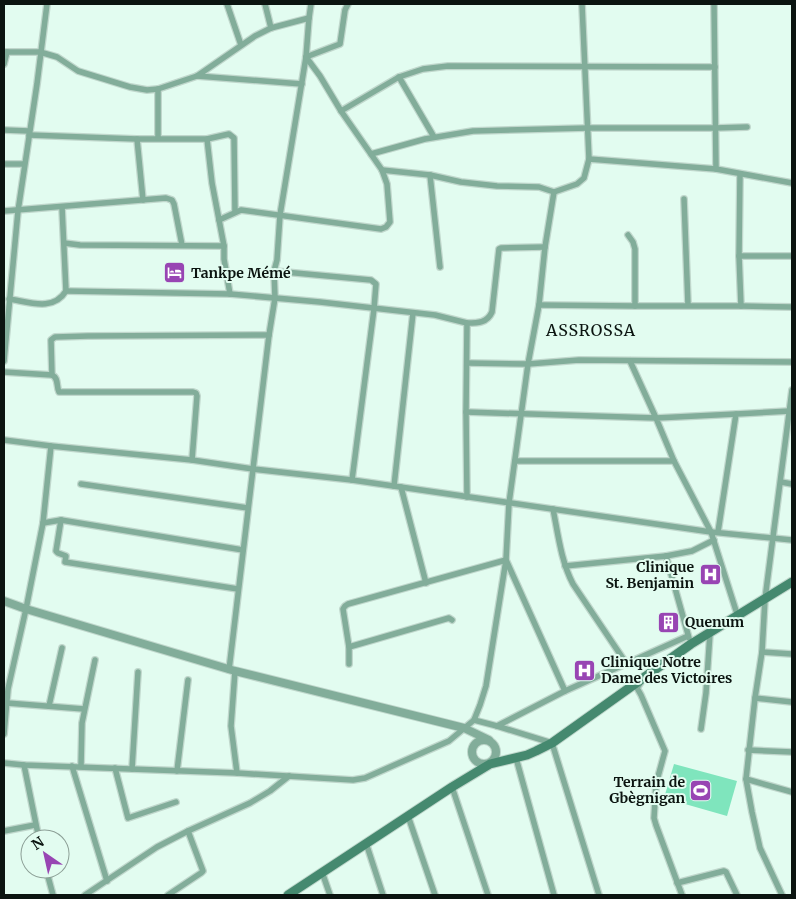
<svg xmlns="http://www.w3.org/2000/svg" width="796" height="899" viewBox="0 0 796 899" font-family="Merriweather,serif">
	<rect width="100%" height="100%" fill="#e2fcf0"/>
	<path fill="#7fe5bd" d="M674,764L737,781L727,816L664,798Z"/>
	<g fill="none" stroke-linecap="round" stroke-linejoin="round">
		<defs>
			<g id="minor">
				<path d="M227,4L241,45"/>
				<path d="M265,4L271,28"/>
				<path d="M582,4L589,159"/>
				<path d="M714,4L716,169"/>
				<path d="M4,52H40L57,57L78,71L130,87L147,90L158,89L197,76L255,36L271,28L309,18"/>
				<path d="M306,57L340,44L345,10L348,4"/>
				<path d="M4,64L7,52"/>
				<path d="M197,76L302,84"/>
				<path d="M399,77L434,137"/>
				<path d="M341,111L399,77L423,69L448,66L715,67"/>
				<path d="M4,130L29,131"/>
				<path d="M29,135L137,139H207L229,134L234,138L235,212"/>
				<path d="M158,138V89"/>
				<path d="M137,139L143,200"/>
				<path d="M207,139L212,183L224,246V259L230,294"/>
				<path d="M371,154L425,139L473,131L588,128H715L747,127"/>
				<path d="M4,164H24"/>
				<path d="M382,170L430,175L461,182L497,186L539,187L554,192L577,184L584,178L589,159L716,169L792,183"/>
				<path d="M740,174L739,256L741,306"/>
				<path d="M430,175L440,267"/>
				<path d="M684,199L688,305"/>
				<path d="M4,211L166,198L172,200L174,204L182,245"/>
				<path d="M219,220L241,210L381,229L386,227L390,222L387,184L382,170L341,111L320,76L306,57"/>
				<path d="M628,235L633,242L635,249V306"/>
				<path d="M64,243L80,245L224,246"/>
				<path d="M739,256H792"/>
				<path d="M274,271L371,280L376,284L374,309L352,480"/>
				<path d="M66,291L230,294L320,302L435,315L467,323L466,412L467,497"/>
				<path d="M9,299C29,302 53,312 66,291L62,207"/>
				<path d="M539,305L635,306H741L792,307"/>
				<path d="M467,323C478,323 487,323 492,312L499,249L501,248L545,247"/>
				<path d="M4,361L18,211L37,84L47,4"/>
				<path d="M467,363L528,364L579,360L792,362"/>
				<path d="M4,372L52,375"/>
				<path d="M466,412L656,418L630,361"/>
				<path d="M4,440L51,446L192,460L253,469L352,480L711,532L674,461H515"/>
				<path d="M192,460L197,396L196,393L193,392H59C56,386 59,378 52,375L51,340L55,337L88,336L269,335"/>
				<path d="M674,461L656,418L736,414"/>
				<path d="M781,482L792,484"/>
				<path d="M81,484L248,508"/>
				<path d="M394,486L413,313"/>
				<path d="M401,487L426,583"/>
				<path d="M553,509C558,534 561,561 573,584L626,663"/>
				<path d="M61,520L56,551L58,553L66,556L65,562L238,589"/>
				<path d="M43,523L61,520L243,550"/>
				<path d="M718,532L736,414L790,411"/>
				<path d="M565,566L666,556"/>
				<path d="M738,617L711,532L792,540"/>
				<path d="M689,638L666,556L692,551L714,540"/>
				<path d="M349,647L449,618L452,620"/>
				<path d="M762,652L792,654"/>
				<path d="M349,664V647L343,609L345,606L348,604L506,560L565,691"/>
				<path d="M229,670L269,335L275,298L274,271L277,260L280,215L306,57L309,18L311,4"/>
				<path d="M235,671L231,726L237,773"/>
				<path d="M641,682L637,688L641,695L665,751L656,784L654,818L656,825L682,895"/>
				<path d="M755,698L792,702"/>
				<path d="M7,703L84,709"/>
				<path d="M49,706L62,648"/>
				<path d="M474,720L497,726L552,743L599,895"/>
				<path d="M497,726L565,691L688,636"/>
				<path d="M701,729L706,693L710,633"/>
				<path d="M4,734L8,689L26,609L43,523L51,446"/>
				<path d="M748,750L792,752"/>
				<path d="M516,758L554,895"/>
				<path d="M4,763L24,765L237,773L353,780L365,778L449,741L474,720L480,705L486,686L506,560L509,503L528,364L539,305L545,247L554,192"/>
				<path d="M24,765L39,839"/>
				<path d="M72,766L107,881"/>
				<path d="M81,766L82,723L95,660"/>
				<path d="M115,768L128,818L176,802"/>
				<path d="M132,769L138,672"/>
				<path d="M177,771L188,680"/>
				<path d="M746,779L792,792"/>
				<path d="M452,787L488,895"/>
				<path d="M408,816L435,895"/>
				<path d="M4,831L35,825"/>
				<path d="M366,843L383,895"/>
				<path d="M46,869L53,895"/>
				<path d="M322,872L330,895"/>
				<path d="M677,883L724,871L726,872L737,895"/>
				<path d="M85,895L157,847L188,831L250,803L270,791L289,776"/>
				<path d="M168,895L201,873L203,871L188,831"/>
				<path d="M782,895L760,848L752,812L746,779L755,698L762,652L765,599L792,390"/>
			</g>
			<g id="tertiary">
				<path d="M4,601L26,609L235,671L464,728L489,740"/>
				<circle cx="484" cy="752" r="12"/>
			</g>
			<path id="secondary" d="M288,895L452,787L490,764L527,755L536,751L552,743L691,644L792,582"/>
		</defs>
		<use href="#minor" stroke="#c0d7cc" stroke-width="8"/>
		<use href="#tertiary" stroke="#c0d7cc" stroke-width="10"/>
		<use href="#secondary" stroke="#c0d7cc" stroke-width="11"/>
		<use href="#minor" stroke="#82ad9a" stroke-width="5.5"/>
		<use href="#tertiary" stroke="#82ad9a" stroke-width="8"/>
		<use href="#secondary" stroke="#45896f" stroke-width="9"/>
	</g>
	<defs>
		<symbol id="hotel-square" viewBox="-11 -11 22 22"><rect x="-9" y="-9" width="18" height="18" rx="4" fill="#9845b3" stroke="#e2fcf0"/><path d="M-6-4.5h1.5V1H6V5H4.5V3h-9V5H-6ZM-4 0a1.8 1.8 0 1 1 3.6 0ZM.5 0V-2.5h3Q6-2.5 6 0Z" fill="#fff"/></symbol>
		<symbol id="hospital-square" viewBox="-11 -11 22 22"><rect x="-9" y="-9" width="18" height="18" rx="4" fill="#9845b3" stroke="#e2fcf0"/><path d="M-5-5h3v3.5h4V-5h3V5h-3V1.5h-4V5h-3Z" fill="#fff"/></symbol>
		<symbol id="building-square" viewBox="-11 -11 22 22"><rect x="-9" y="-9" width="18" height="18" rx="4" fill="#9845b3" stroke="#e2fcf0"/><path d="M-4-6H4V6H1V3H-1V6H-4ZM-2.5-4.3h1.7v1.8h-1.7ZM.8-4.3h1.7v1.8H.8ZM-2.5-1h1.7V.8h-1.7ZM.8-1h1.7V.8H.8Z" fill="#fff"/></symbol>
		<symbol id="stadium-square" viewBox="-11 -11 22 22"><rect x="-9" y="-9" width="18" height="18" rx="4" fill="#9845b3" stroke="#e2fcf0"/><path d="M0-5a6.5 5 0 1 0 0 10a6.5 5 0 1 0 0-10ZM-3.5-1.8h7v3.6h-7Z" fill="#fff"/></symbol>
	</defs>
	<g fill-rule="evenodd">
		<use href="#hotel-square" x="162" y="260" width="25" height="25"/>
		<use href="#hospital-square" x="698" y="562" width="25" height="25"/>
		<use href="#building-square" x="656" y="610" width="25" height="25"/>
		<use href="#hospital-square" x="572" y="658" width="25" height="25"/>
		<use href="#stadium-square" x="688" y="778" width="25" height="25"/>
	</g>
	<g text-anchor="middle" stroke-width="4" stroke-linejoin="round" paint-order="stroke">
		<g font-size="14" font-weight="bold" fill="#0b1410" stroke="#e2fcf0" text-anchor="start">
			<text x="191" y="278">Tankpe Mémé</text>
			<text x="694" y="572" text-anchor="end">Clinique<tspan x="694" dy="16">St. Benjamin</tspan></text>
			<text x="685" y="627">Quenum</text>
			<text x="601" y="667">Clinique Notre<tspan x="601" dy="16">Dame des Victoires</tspan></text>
			<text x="685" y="787" text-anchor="end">Terrain de<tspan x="685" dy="16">Gbègnigan</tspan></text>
		</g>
		<g font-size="16" letter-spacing="1" fill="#0b1410" stroke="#e2fcf0">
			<text x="591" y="336">ASSROSSA</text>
		</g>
	</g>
	<rect width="796" height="899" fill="none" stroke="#0b1410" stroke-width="10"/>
	<g transform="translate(45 854) rotate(326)"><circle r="24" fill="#e2fcf0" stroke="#8c9f96"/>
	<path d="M0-4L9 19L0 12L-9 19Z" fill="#9845b3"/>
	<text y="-8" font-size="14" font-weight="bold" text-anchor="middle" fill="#0b1410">N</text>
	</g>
</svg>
